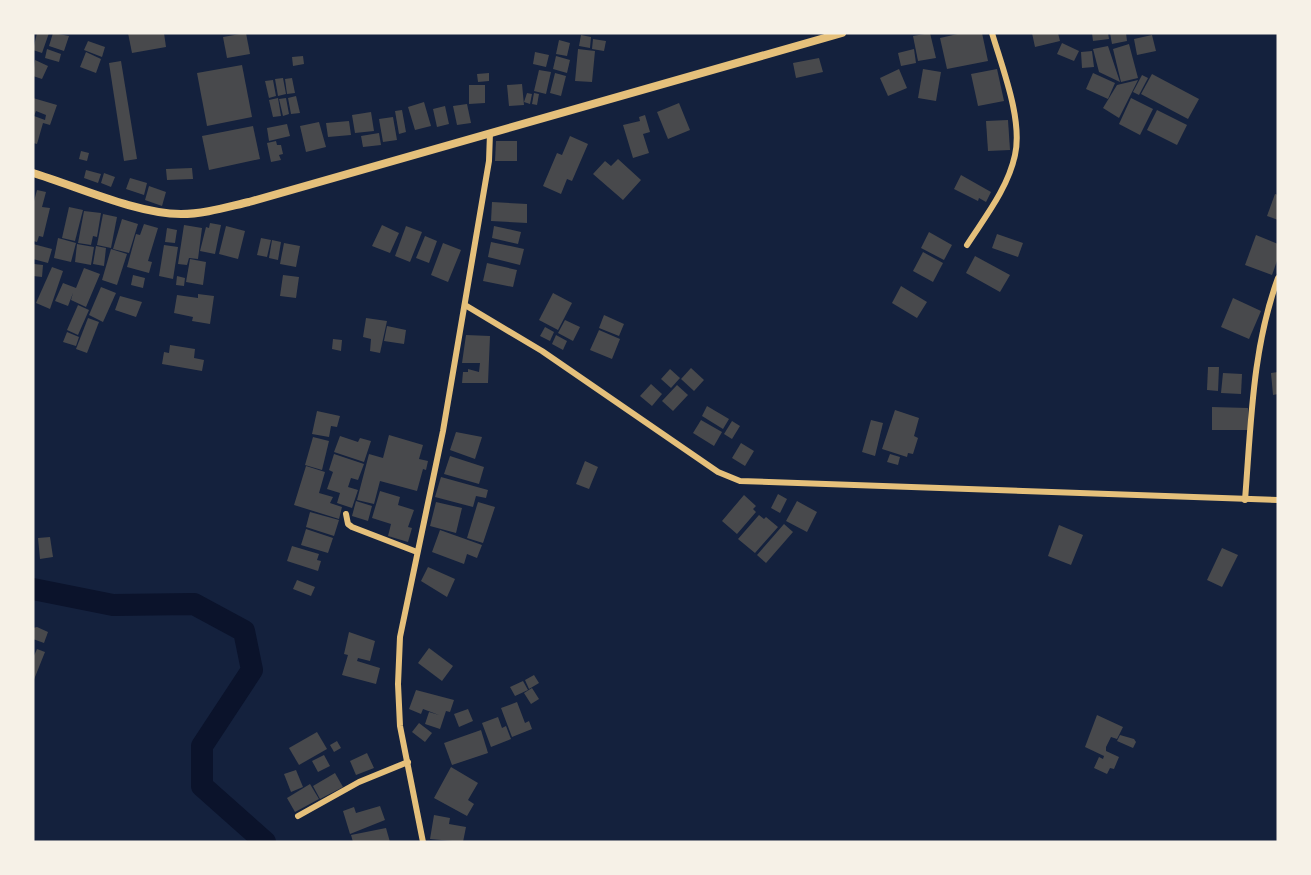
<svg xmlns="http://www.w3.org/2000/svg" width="1311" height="875" viewBox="0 0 1311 875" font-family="Overpass,sans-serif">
	<rect width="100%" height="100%" fill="#14213d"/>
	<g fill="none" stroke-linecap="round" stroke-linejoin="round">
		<path stroke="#0b132b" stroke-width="22" d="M33,589L113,605L194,604L244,631L252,670L202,746V786L265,842"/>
	</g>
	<g fill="#48494c" fill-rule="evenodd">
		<path d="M37,33H49L42,53L33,50Z"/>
		<path d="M53,33L69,36L64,51L49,46Z"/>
		<path d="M128,33H164L166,47L132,53Z"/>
		<path d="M246,33L250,54L227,58L223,37Z"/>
		<path d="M930,33L936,58L918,61L913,36Z"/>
		<path d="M962,33H982L988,61L947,69L940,38Z"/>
		<path d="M1032,33H1058L1060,41L1035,47Z"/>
		<path d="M1092,33H1108L1109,39L1093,41Z"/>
		<path d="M1110,33H1126L1127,41L1112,44Z"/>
		<path d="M581,35L591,37L590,48L579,46Z"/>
		<path d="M1152,35L1156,51L1137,55L1134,39Z"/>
		<path d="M593,39L606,41L604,51L592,49Z"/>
		<path d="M559,40L570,43L567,56L556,54Z"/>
		<path d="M88,41L105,47L102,57L84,50Z"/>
		<path d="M1062,43L1079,51L1074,61L1057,54Z"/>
		<path d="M1129,44L1138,78L1121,82L1113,49Z"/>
		<path d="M1108,46L1120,82L1099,72L1093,49Z"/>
		<path d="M47,49L61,54L59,62L45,58Z"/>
		<path d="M578,49L595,51L592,82L575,81Z"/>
		<path d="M914,49L916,63L901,66L898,53Z"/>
		<path d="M1092,51L1094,67L1082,68L1081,52Z"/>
		<path d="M86,52L101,59L96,73L80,67Z"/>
		<path d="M535,52L549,55L546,67L533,64Z"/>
		<path d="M303,56L304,64L293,66L292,57Z"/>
		<path d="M556,56L570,60L567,73L553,69Z"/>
		<path d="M819,58L823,72L796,78L793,63Z"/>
		<path d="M35,60L48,66L42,79L33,76Z"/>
		<path d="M121,61L137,159L124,161L109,63Z"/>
		<path d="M242,65L252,117L207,126L197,73Z"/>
		<path d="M899,69L907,88L888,96L880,78Z"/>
		<path d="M923,69L941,72L936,101L918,98Z"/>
		<path d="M997,69L1004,101L978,106L971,74Z"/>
		<path d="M539,70L551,72L546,94L534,91Z"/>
		<path d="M489,73V81L478,82L477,74Z"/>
		<path d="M555,73L566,76L561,96L550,93Z"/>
		<path d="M1093,73L1115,83L1108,99L1086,89Z"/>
		<path d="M1152,74L1199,99L1188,119L1141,94Z"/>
		<path d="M1142,75L1148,78L1139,95L1133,92Z"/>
		<path d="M283,78L286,94L278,96L275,79Z"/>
		<path d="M292,78L295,93L287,94L285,79Z"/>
		<path d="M273,80L276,96L269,98L265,81Z"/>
		<path d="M1138,80L1119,118L1103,108L1117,85Z"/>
		<path d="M522,84L524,105L509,106L507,85Z"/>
		<path d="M469,85H485V103L469,104Z"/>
		<path d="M527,93L532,94L530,104L524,102Z"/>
		<path d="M534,93L539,94L537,105L532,104Z"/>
		<path d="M296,96L300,113L291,114L288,98Z"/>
		<path d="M33,98L57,105L50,125L43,123L37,144L33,143ZM36,111L46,115L45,120L34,116Z"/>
		<path d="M278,98L281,116L273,117L269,100Z"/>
		<path d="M286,98L289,114L283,116L279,99Z"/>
		<path d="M1131,98L1153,109L1140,135L1119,124Z"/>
		<path d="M424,102L431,126L415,130L408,107Z"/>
		<path d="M679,103L690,130L668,139L657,112Z"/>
		<path d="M467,104L471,123L457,125L453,106Z"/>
		<path d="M445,106L449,124L437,127L433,109Z"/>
		<path d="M402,110L406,132L399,134L395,111Z"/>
		<path d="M1157,110L1187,125L1177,145L1147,130Z"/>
		<path d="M371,112L374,131L355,133L352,115Z"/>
		<path d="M645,115L650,132L643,134L649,153L633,158L623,125L640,121L639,117Z"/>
		<path d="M393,117L397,140L383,142L379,119Z"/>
		<path d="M1008,120L1010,150L988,151L986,121Z"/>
		<path d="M349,121L351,135L328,137L326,123Z"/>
		<path d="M319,122L326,147L306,152L300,126Z"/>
		<path d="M287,124L290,136L269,141L267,128Z"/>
		<path d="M253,126L260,159L209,170L202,136Z"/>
		<path d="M379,133L381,145L363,147L361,136Z"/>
		<path d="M570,136L588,144L572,181L567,179L561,194L543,186L557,153L562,155Z"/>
		<path d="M276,141L277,145H281L283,154L279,155L281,160L271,162L267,143Z"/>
		<path d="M496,141H517V161H495Z"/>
		<path d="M81,151L89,153L87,161L79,159Z"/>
		<path d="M618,159L641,180L623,200L593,174L605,161L611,166Z"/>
		<path d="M192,168L193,179L167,180L166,169Z"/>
		<path d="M86,170L101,174L98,183L84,178Z"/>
		<path d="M104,173L115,177L111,187L101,183Z"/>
		<path d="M961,175L991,192L986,202L979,198L978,201L954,189Z"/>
		<path d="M130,178L147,183L144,195L126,189Z"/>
		<path d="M149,186L166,192L162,206L145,200Z"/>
		<path d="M37,190L46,192L42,207L50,208L43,237L39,236L37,242L33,241V205Z"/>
		<path d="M1275,194L1278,195V220L1267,216Z"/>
		<path d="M492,202L527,204V223L491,221Z"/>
		<path d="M69,207L83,210L75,241L62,238Z"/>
		<path d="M84,211L101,213L97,237L93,236L91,245L78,243Z"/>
		<path d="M103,214L117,217L111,248L97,245Z"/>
		<path d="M122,219L138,224L129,253L113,249Z"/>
		<path d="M210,223L221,225L215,254L200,251L206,227L209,228Z"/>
		<path d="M144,224L158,228L148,261L152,262L149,273L127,267L136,234L140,235Z"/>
		<path d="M184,225L202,228L198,259L189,258L187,265L178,264Z"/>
		<path d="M382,225L399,233L390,253L372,246Z"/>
		<path d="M226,226L245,231L238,259L219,254Z"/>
		<path d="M406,226L422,232L410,262L395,256Z"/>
		<path d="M494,226L521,232L518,244L492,238Z"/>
		<path d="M167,228L177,230L175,243L165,242Z"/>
		<path d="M929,232L952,245L944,260L921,248Z"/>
		<path d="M997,234L1023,243L1018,257L992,248Z"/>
		<path d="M1256,235L1278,244V258L1272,275L1245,265Z"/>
		<path d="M425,236L437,241L429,263L416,258Z"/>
		<path d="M58,238L76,243L71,262L54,258Z"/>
		<path d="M261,238L271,240L267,257L257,255Z"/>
		<path d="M272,240L281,242L278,260L269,258Z"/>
		<path d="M491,242L524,249L520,265L488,257Z"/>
		<path d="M284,243L300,246L296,267L280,264Z"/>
		<path d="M443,243L461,250L448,282L431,275Z"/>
		<path d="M33,244L52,249L48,263L33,259Z"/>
		<path d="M77,244L94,247L91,265L75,262Z"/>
		<path d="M164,245L178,247L173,279L159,276Z"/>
		<path d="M96,246L106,248L104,266L93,264Z"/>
		<path d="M111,249L127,254L117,285L102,280Z"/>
		<path d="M923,252L943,263L933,282L913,271Z"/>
		<path d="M975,256L1010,275L1000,292L966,273Z"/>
		<path d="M190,259L206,262L203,285L186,282Z"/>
		<path d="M487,263L517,270L513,287L483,281Z"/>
		<path d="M34,264L43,265L42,277L33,276Z"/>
		<path d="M52,267L63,271L50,309L36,303Z"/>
		<path d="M84,268L100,274L86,307L71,300L73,293L68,306L55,301L63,283L76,288Z"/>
		<path d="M133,275L145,278L143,288L131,285Z"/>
		<path d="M283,275L299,277L296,298L280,296Z"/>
		<path d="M177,276L185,278L184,286L176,285Z"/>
		<path d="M901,286L927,302L917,318L892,303Z"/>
		<path d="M101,287L116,293L103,322L89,315Z"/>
		<path d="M553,293L572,303L558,330L539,320Z"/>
		<path d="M198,294L214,296L210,324L192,321L193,317L174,313L177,295L198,298Z"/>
		<path d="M120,296L142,302L136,317L115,310Z"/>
		<path d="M1233,298L1261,311L1249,339L1221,327Z"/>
		<path d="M78,305L89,310L78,335L67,330Z"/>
		<path d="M604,315L624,324L619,336L599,328Z"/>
		<path d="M88,318L99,322L87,353L76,349Z"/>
		<path d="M366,318L387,321L380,353L370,351L371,339L363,337Z"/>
		<path d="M565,320L580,327L573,341L558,333Z"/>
		<path d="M387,326L406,330L404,344L384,341Z"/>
		<path d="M545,327L554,332L550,341L540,336Z"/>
		<path d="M599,330L620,339L612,359L590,350Z"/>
		<path d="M67,332L79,337L76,346L63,342Z"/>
		<path d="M466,335L490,336L488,383H462L463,372H468V369L479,372L480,363H462Z"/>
		<path d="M556,335L567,341L563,350L552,344Z"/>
		<path d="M333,339L342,340L341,351L332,349Z"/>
		<path d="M170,345L195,349L194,358L204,360L202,371L162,364L164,352L169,353Z"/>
		<path d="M1208,367H1219L1218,391L1207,390Z"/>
		<path d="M691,368L704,380L694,391L681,379Z"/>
		<path d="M670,369L680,378L671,388L661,379Z"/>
		<path d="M1278,372V394L1273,395L1271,373Z"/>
		<path d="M1223,373L1242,374L1241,394L1221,393Z"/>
		<path d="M651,384L662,394L652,406L640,396Z"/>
		<path d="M677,385L688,395L673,411L662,401Z"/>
		<path d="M707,406L729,419L723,429L702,416Z"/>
		<path d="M1212,407L1248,408V430H1212Z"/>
		<path d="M895,410L919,418L914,436L918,438L913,454L908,453L907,457L882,449Z"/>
		<path d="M317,411L340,416L337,427L331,426L329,437L312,434Z"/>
		<path d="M701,420L722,432L714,446L693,433Z"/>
		<path d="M871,420L883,423L875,456L862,452Z"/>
		<path d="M732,421L740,426L732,439L724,434Z"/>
		<path d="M456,432L482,437L475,459L450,450Z"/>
		<path d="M389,435L423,445L419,459L428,461L426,470L423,469L417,491L380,481L374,504L357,500L369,454L383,458Z"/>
		<path d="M340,436L358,442L360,438L371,441L364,462L334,452Z"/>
		<path d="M313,437L329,441L322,470L305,465Z"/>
		<path d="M741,443L754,451L745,466L732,458Z"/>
		<path d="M334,454L364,464L358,480L351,478L348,487L358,490L352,508L337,503L340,493L327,489L333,472L329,470Z"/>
		<path d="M890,454L900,457L898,465L887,462Z"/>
		<path d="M450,456L484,467L479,484L444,474Z"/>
		<path d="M585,461L598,467L589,489L576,484Z"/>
		<path d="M306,466L325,472L319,493L333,497L330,503L342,507L339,519L294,505Z"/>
		<path d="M441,477L488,490L486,498L476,496L473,507L435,497Z"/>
		<path d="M380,491L400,497L398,505L414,510L408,527L412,528L408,542L388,536L391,524L372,518Z"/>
		<path d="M778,494L787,499L780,513L771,508Z"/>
		<path d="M744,495L756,506L753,509L756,512L737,534L722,521Z"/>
		<path d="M356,501L372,506L368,521L352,516Z"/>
		<path d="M797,501L817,512L807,532L786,521Z"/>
		<path d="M436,502L462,508L456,533L430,526Z"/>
		<path d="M478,502L495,507L483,543L467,538Z"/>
		<path d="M310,512L339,520L334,536L306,527Z"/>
		<path d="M759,515L764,519L766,517L778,527L755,553L738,539Z"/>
		<path d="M784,524L793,532L766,563L757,555Z"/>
		<path d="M1059,525L1083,535L1071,565L1048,556Z"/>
		<path d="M306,529L333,538L328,553L301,545Z"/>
		<path d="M440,530L482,545L477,558L467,554L464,564L432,552Z"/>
		<path d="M50,537L53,557L40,559L38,538Z"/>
		<path d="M292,546L319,554L317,560L321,561L318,571L287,561Z"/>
		<path d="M1222,548L1238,555L1222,587L1207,580Z"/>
		<path d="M428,567L455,579L447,597L421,581Z"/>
		<path d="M297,580L315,587L311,596L293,589Z"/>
		<path d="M37,627L48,632L44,643L33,639V628Z"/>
		<path d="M349,632L375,641L370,661L358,658L357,661L380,668L376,684L342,675L348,655L344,654Z"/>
		<path d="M429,648L453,666L442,681L418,663Z"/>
		<path d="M37,649L45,652L33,682V658Z"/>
		<path d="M534,675L539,683L529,689L525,680Z"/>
		<path d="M523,681L528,690L515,696L510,687Z"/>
		<path d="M532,688L539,699L531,704L524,693Z"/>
		<path d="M416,690L454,700L450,712L446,711L440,729L425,724L429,712L439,715L423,709L421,714L409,709Z"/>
		<path d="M517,702L525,723L529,721L532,729L512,737L501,708Z"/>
		<path d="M468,709L473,721L459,727L454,714Z"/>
		<path d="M1097,715L1123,727L1117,739L1111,737L1106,747V751L1119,757L1114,769L1110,768L1107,774L1094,768L1099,757L1103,759L1104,756L1085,747Z"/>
		<path d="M498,717L502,728L506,726L511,739L491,747L482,723Z"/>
		<path d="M419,723L432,733L425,742L412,732Z"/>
		<path d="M481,730L488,753L452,765L444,743Z"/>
		<path d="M317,732L327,749L299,765L289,748Z"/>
		<path d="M1120,735L1134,739L1136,742L1133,748L1117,741Z"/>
		<path d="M337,741L341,748L334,752L330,745Z"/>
		<path d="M367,753L374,768L356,775L350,761Z"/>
		<path d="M324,755L330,766L318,772L312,761Z"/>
		<path d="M451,767L478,783L468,800L474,804L467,816L434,798Z"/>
		<path d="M296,770L303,787L291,792L284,774Z"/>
		<path d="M335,773L343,787L320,799L313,786Z"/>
		<path d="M310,784L319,799L295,812L287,798Z"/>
		<path d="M380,806L385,820L350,834L343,811L354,807L356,813Z"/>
		<path d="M434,815L450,818L449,824L466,827L463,842L430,839Z"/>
		<path d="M386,828L390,842H353L351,835Z"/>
	</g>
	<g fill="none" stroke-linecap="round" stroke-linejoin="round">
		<g stroke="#e5c07b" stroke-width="6">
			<path d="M967,245C985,217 1008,188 1015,155C1023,120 1002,67 992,33"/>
			<path d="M465,305L542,351L718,472L740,481L1278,500"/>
			<path d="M1245,500C1251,426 1252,349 1278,278"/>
			<path d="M346,514L348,524L352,527L417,552"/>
			<path d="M298,816L359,782L408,762"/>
			<path d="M423,842L400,726L398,684L400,637L443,431L489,161L490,133"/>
		</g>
		<path stroke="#e5c07b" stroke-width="8" d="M33,173C76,186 137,214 181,214C204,214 227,207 249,202L842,33"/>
	</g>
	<rect width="1311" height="875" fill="none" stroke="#f6f1e7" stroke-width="69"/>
</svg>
